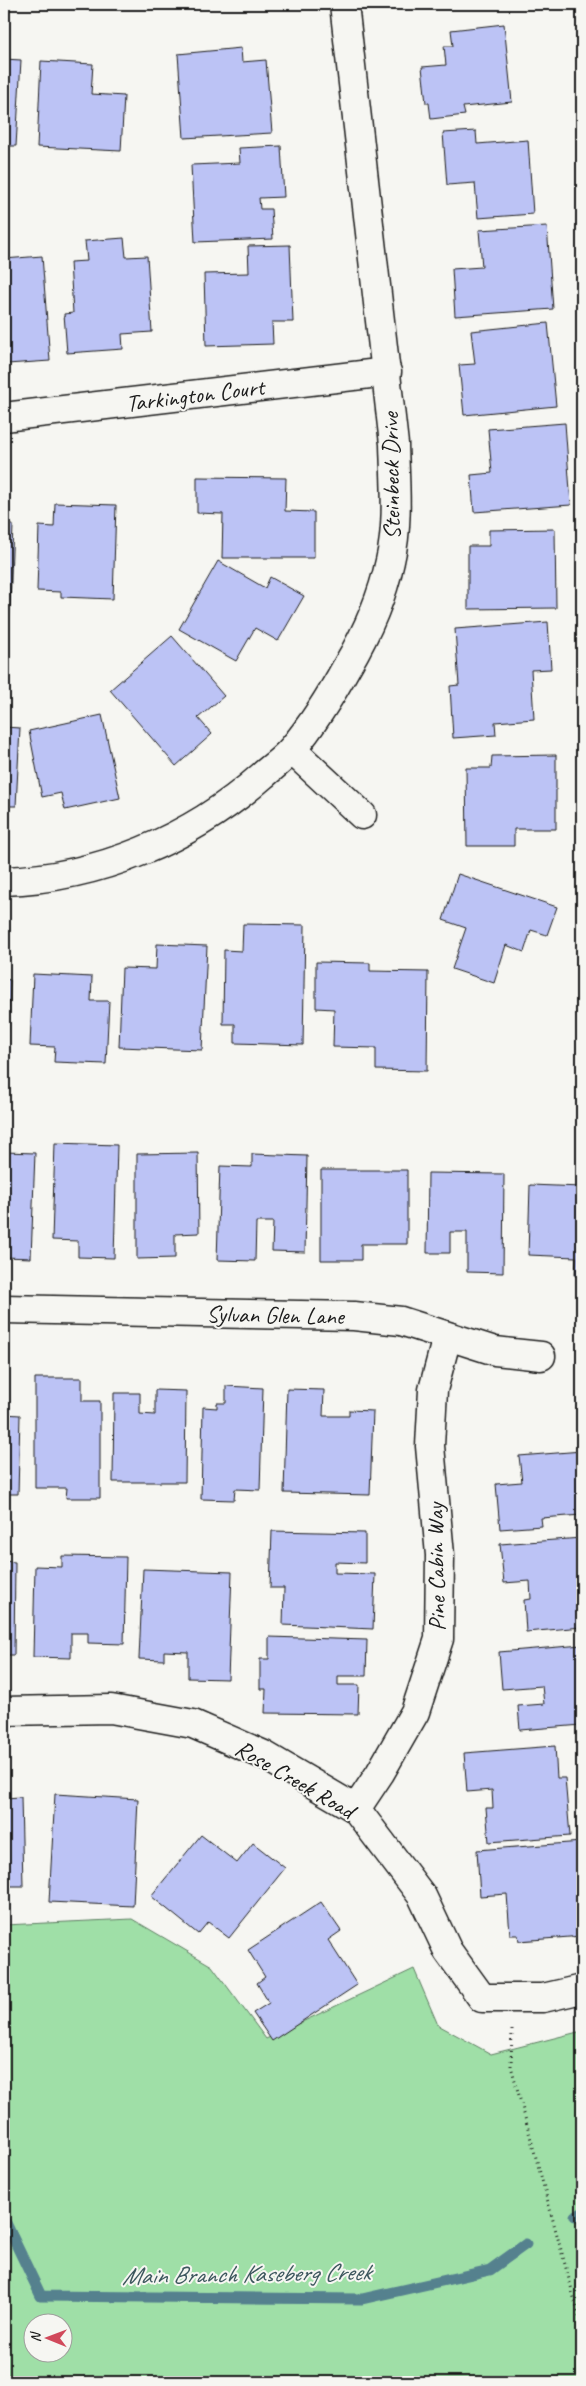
<svg xmlns="http://www.w3.org/2000/svg" width="586" height="2386" viewBox="0 0 586 2386" font-family="Caveat,sans-serif">
	<rect width="100%" height="100%" fill="#f6f6f2"/>
	<filter id="ink" filterUnits="userSpaceOnUse"><feTurbulence type="fractalNoise" baseFrequency=".02" numOctaves="2"/><feDisplacementMap in="SourceGraphic" scale="10" xChannelSelector="R" yChannelSelector="G"/><feConvolveMatrix kernelMatrix="1 2 1 2 8 2 1 2 1" color-interpolation-filters="sRGB"/></filter>
	<g filter="url(#ink)">
		<path fill="#9fdfa7" stroke="#5e7e62" fill-rule="evenodd" d="M132,1919L212,1966L266,2039L414,1969L438,2025L491,2054L582,2031V2382H4V1925ZM32,2324H62V2354H32Z"/>
		<g fill="none" stroke-linecap="round" stroke-linejoin="round">
			<g stroke="#54818e" stroke-width="11">
				<path d="M575,2216L582,2213"/>
				<path d="M4,2219L41,2296L362,2299L490,2270L526,2244"/>
			</g>
		</g>
		<g fill="#bcc3f5" stroke="#1c1c1c">
			<path d="M504,24L512,102L463,107L465,115L431,119L429,103H426L422,67L446,65L444,46H453L451,30Z"/>
			<path d="M241,48L242,62L266,60L272,133L184,138L178,54Z"/>
			<path d="M4,59L21,60L16,146H4Z"/>
			<path d="M41,61L93,64L91,94L124,96L121,151L37,147Z"/>
			<path d="M476,131L477,144L528,140L533,214L478,218L475,183L447,185L443,133Z"/>
			<path d="M281,146L284,197L259,198L260,209H271L273,239L195,242L191,165L240,163L239,148Z"/>
			<path d="M547,226L553,309L455,316L452,269L482,267L479,230Z"/>
			<path d="M124,238L126,257L147,256L152,332L122,334L123,349L67,353L64,314L73,313L70,262L87,261L85,241Z"/>
			<path d="M290,245L293,322H272L273,344L206,346L204,274L249,273L248,246Z"/>
			<path d="M42,256L50,361L7,364L4,343V259Z"/>
			<path d="M548,323L556,406L464,415L459,365L475,364L471,331Z"/>
			<path d="M565,423L571,505L474,512L471,475L492,473L488,429Z"/>
			<path d="M197,477L286,478L285,511L314,512V558H222L223,514L197,513Z"/>
			<path d="M55,503L116,505L113,599L61,597V592L37,591L39,526L54,527Z"/>
			<path d="M4,525H13L9,631H4Z"/>
			<path d="M555,529L556,608L468,609V546H489V530Z"/>
			<path d="M218,561L265,588L270,577L304,596L278,641L255,628L236,661L179,629Z"/>
			<path d="M548,622L551,669L531,670L534,719L495,722L496,735L453,738L450,686L459,685L455,629Z"/>
			<path d="M172,636L224,696L198,718L212,734L176,766L110,690Z"/>
			<path d="M102,715L120,798L65,810L61,793L42,797L29,731Z"/>
			<path d="M4,727L20,728L16,806H4Z"/>
			<path d="M556,755V829H514V846H467L466,768H491L492,756Z"/>
			<path d="M458,874L557,907L547,935L531,930L524,952L506,945L494,983L452,969L466,928L443,920Z"/>
			<path d="M243,924L305,925L303,1045L235,1043V1024H223L224,950L242,951Z"/>
			<path d="M157,944L207,946L202,1050L119,1047L122,968L156,969Z"/>
			<path d="M316,962L370,963V971L428,972L427,1071L376,1070V1048L333,1047L334,1009L316,1008Z"/>
			<path d="M33,974L92,977L91,1001H109L106,1064L54,1062L55,1047L30,1046Z"/>
			<path d="M4,979L10,980L7,1073H4Z"/>
			<path d="M55,1143L117,1145L114,1258L78,1257V1241L52,1240Z"/>
			<path d="M4,1152L35,1153L31,1258L4,1257Z"/>
			<path d="M198,1153L199,1233L175,1234V1258L137,1259V1154Z"/>
			<path d="M252,1154L307,1156L305,1252L272,1251L273,1222H256L255,1261L217,1260L220,1166L252,1167Z"/>
			<path d="M321,1170H407V1244H361V1260H321Z"/>
			<path d="M428,1173L504,1174L503,1273L467,1272V1232H450V1253H427Z"/>
			<path d="M530,1185L582,1187V1276H575L576,1257L528,1255Z"/>
			<path d="M35,1378H82V1401H100V1498H66L67,1488H35Z"/>
			<path d="M226,1386L263,1388L260,1490L235,1489L234,1500L201,1499L203,1407L217,1408V1403H226Z"/>
			<path d="M287,1389L324,1390L323,1416H349V1410L373,1411L370,1495L284,1493Z"/>
			<path d="M155,1390L186,1391L185,1482H113L114,1393H140V1414L155,1415Z"/>
			<path d="M4,1414L20,1415L18,1494H4Z"/>
			<path d="M582,1451V1515L541,1518L542,1526L500,1529L496,1484L522,1482L519,1456Z"/>
			<path d="M272,1531L365,1533V1563L335,1562V1573L375,1574L373,1629L283,1625L284,1588H270Z"/>
			<path d="M582,1538V1627L526,1632L524,1600L531,1599L530,1581L504,1583L500,1544Z"/>
			<path d="M62,1556L126,1557L124,1644L88,1643V1633H71V1658L33,1657L35,1566L62,1567Z"/>
			<path d="M4,1561L15,1562L14,1655H4Z"/>
			<path d="M143,1569L232,1572L228,1679L188,1678V1652L164,1651V1660L139,1659Z"/>
			<path d="M269,1637L367,1640L366,1676H338V1685H359L358,1714L265,1713L266,1689H260V1659H269Z"/>
			<path d="M582,1645V1725L520,1730L518,1706L544,1704L542,1686L502,1689L499,1652Z"/>
			<path d="M555,1746L557,1778H565L570,1836L489,1842L486,1808H493L492,1790L467,1792L464,1753Z"/>
			<path d="M55,1794L138,1799L133,1906L49,1902Z"/>
			<path d="M21,1797L23,1886H4V1798Z"/>
			<path d="M201,1835L237,1863L253,1843L285,1868L229,1938L208,1922L198,1934L151,1896Z"/>
			<path d="M582,1842V1936L519,1941L518,1935H510L507,1894L480,1896L477,1850Z"/>
			<path d="M321,1902L341,1931L328,1940L357,1985L272,2041L253,2013L269,2003L257,1983L265,1977L248,1950Z"/>
		</g>
		<g fill="none" stroke-linecap="round" stroke-linejoin="round">
			<defs>
				<g id="minor">
					<path d="M4,417L387,372"/>
					<path d="M292,750L362,815"/>
					<path d="M4,881C99,878 191,839 262,776C272,767 284,759 293,748C314,723 331,695 347,666C366,634 382,599 390,561C399,523 395,483 394,444L344,4"/>
					<path d="M4,1309L354,1316L401,1321L495,1351L541,1356"/>
					<path d="M4,1711L111,1709L193,1724L264,1755L356,1809L422,1896L448,1951L482,1998H543L582,1989"/>
					<path d="M356,1809L380,1773L415,1712L439,1639L440,1555L430,1446L433,1390L447,1337"/>
				</g>
			</defs>
			<use href="#minor" stroke="#1c1c1c" stroke-width="31"/>
			<path stroke="#1c1c1c" stroke-width="3" stroke-dasharray="1 4" stroke-linecap="butt" d="M512,2030L511,2066L582,2327"/>
			<use href="#minor" stroke="#f6f6f2" stroke-width="28"/>
		</g>
	</g>
	<g text-anchor="middle" stroke-width="4" stroke-linejoin="round" paint-order="stroke">
		<g font-size="24" fill="#1c1c1c" stroke="#f6f6f2">
			<text transform="translate(195 395) rotate(-7)" y="8">Tarkington Court</text>
			<text transform="translate(391 476) rotate(-91)" y="8">Steinbeck Drive</text>
			<text transform="translate(275 1315) rotate(1)" y="8">Sylvan Glen Lane</text>
			<text transform="translate(436 1567) rotate(-91)" y="8">Pine Cabin Way</text>
			<text transform="translate(295 1779) rotate(30)" y="8">Rose Creek Road</text>
		</g>
		<g font-size="25" font-style="italic" fill="#3d575e" stroke="#f6f6f2">
			<text transform="translate(246 2273) rotate(-1)" y="9">Main Branch Kaseberg Creek</text>
		</g>
	</g>
	<rect width="586" height="2386" fill="none" stroke="#f6f6f2" stroke-width="20"/>
	<rect x="10" y="10" width="566" height="2366" fill="none" stroke="#1c1c1c" stroke-width="2" filter="url(#ink)"/>
	<g transform="translate(48 2338) rotate(271)"><circle r="24" fill="#f6f6f2" stroke="#9f9f9c"/>
	<path d="M0-4L9 19L0 12L-9 19Z" fill="#d1495b"/>
	<text y="-8" font-size="14" font-weight="bold" text-anchor="middle" fill="#1c1c1c">N</text>
	</g>
</svg>
